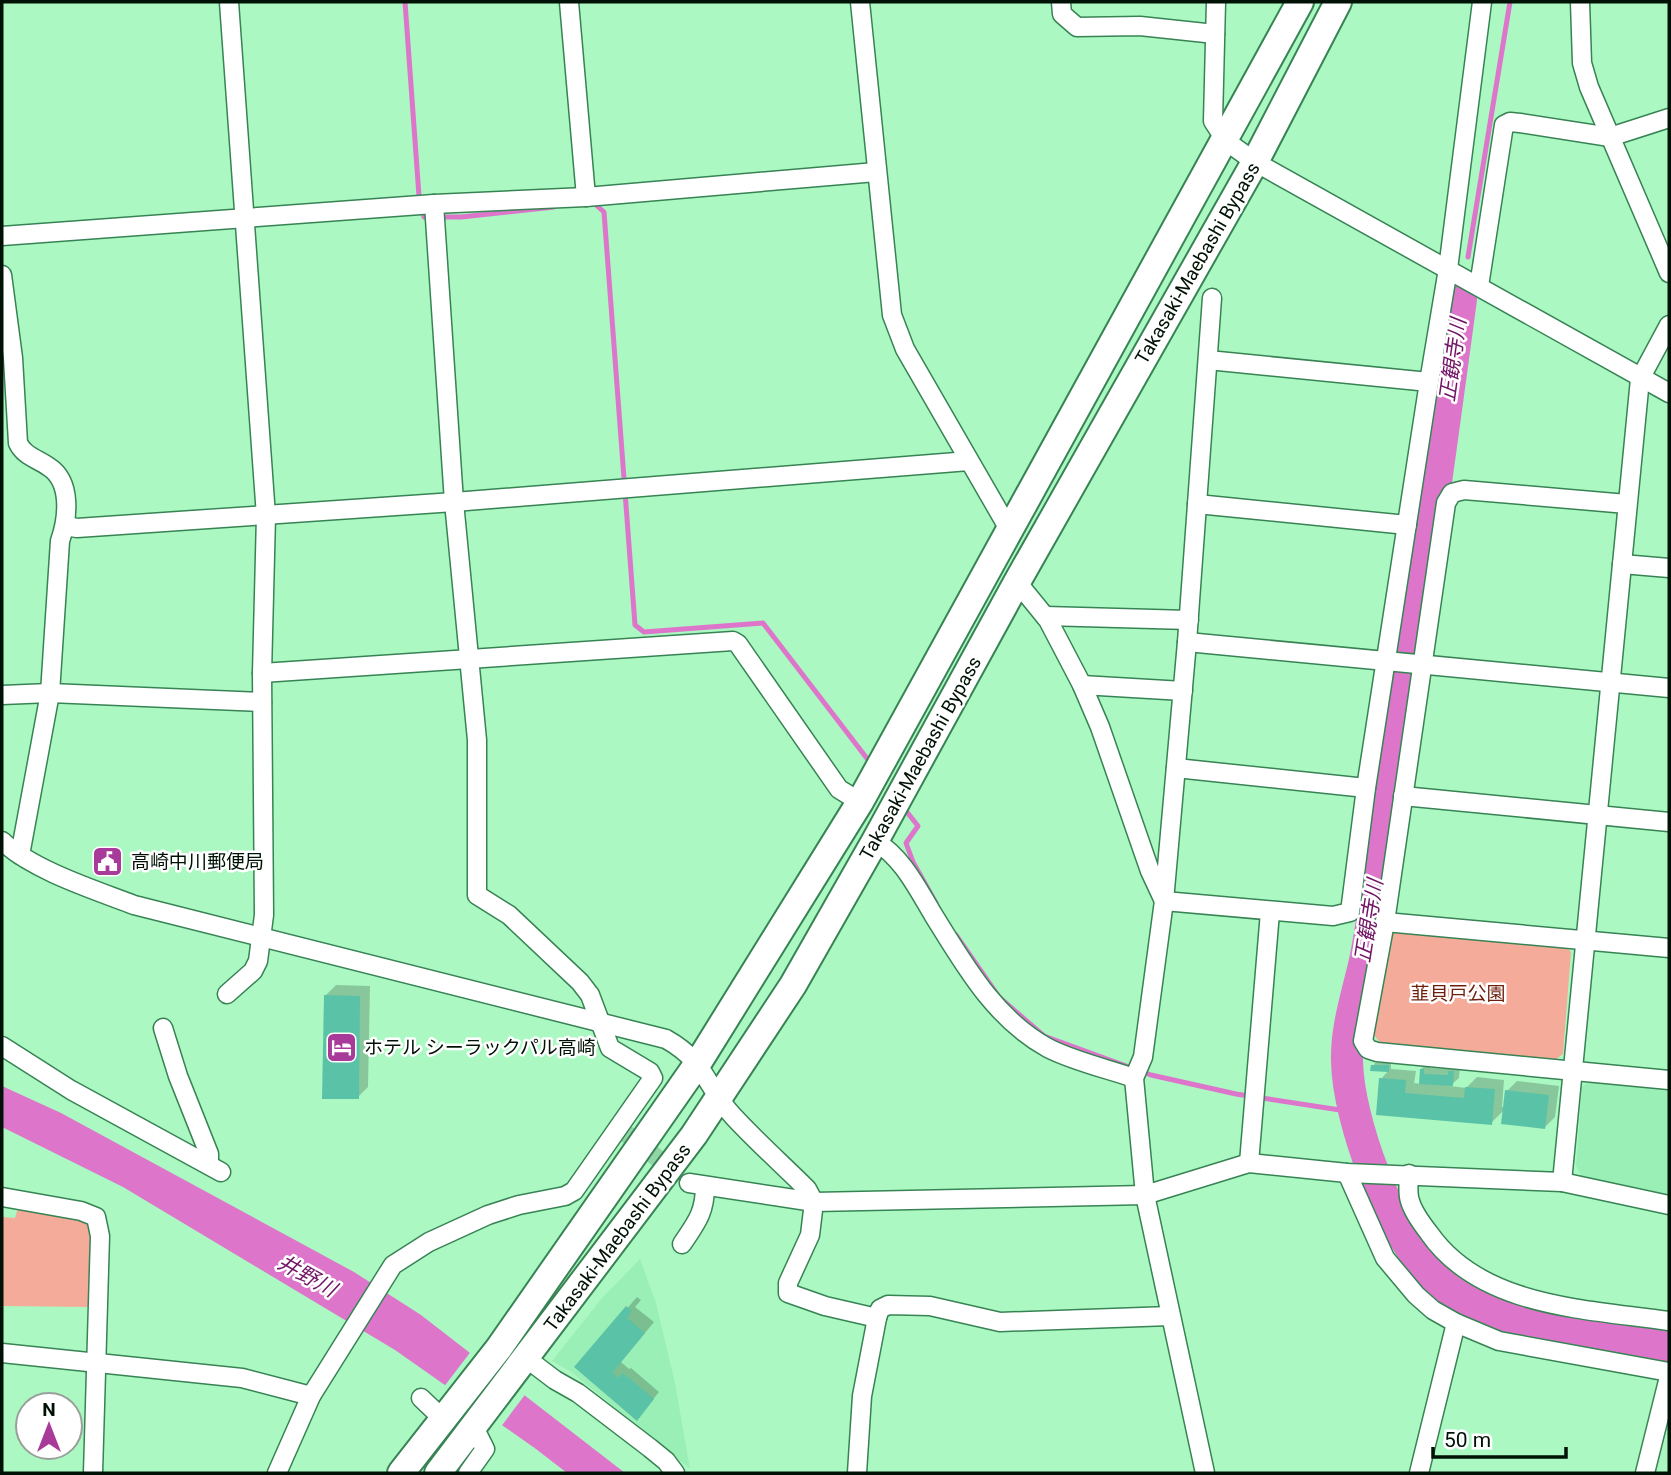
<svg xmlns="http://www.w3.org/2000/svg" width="1671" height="1475" viewBox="0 0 1671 1475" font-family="Roboto,'Noto Sans JP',sans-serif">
	<rect width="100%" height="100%" fill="#abf8c3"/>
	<g fill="#9aefb6">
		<path d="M1590,1081L1669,1088V1196L1582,1178L1576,1165L1582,1087Z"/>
		<path d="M640,1259L656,1303L675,1383L690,1469L570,1371L552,1361L602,1298Z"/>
	</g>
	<g fill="#f4ab99">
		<path d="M1399,929L1564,945L1571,952L1563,1054L1555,1060L1382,1045L1374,1035L1389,937Z"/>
		<path d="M18,1208L90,1223L94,1237L93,1307L2,1306V1217L15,1218Z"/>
	</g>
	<path fill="#dd76cb" d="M2,1086L61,1113L354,1272L421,1315L625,1473H567L536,1449L395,1350L123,1187L2,1127Z"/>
	<path fill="#abf8c3" d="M472,1350L527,1392L500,1428L443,1388Z"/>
	<g fill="#0003">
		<path d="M336,985L370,986L368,1087L358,1097L325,996Z"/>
		<path d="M1375,1063H1391V1069L1416,1071L1414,1083L1421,1084V1069L1428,1063H1430V1068L1452,1069L1456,1065H1460L1459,1078L1450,1086L1466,1088L1477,1077L1504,1080L1502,1107H1505L1507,1091L1517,1081L1559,1086L1555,1117L1545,1127L1505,1109L1491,1123L1377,1113L1381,1079L1389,1070L1372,1069Z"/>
		<path d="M637,1297L641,1300L635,1307L654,1322L621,1362L629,1369L631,1368L659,1392L643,1412L577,1367Z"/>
	</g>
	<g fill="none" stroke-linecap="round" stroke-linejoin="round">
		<g stroke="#dd76cb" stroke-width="5">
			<path d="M405,2L419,196L424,217H461L554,207"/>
			<path d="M592,204H595L604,212L635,625L644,632L763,623L872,765"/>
			<path d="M1468,257L1510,2"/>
			<path d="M903,807L918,826L906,843L913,862L936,903"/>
			<path d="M956,935L999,997L1044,1036L1151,1075L1236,1094L1353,1112"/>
		</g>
		<path stroke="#dd76cb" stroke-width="32" d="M1461,299C1437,477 1413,654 1385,831C1379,872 1374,914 1366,956C1359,990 1346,1025 1347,1061C1348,1121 1390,1232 1432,1275C1489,1334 1594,1328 1669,1348"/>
	</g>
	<g fill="#5ac2a7">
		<path d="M324,995L360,996L359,1099H322Z"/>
		<path d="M1371,1065H1389V1072L1370,1071Z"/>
		<path d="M1420,1069H1424V1074L1448,1075V1071H1454L1453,1086L1419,1084Z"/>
		<path d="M1379,1078L1406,1080L1405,1093L1464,1098L1465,1087L1495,1089L1492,1125L1376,1115Z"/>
		<path d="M1505,1090L1549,1095L1545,1129L1501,1124Z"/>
		<path d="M626,1306L632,1311L627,1318L645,1333L612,1373L618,1378L623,1373L654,1399L637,1421L574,1367Z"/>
	</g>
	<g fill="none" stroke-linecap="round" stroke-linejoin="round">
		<path stroke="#91d6a6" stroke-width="18" stroke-dasharray="18 9" stroke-linecap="butt" d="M624,1132L689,1183"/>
		<defs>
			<g id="minor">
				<path d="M569,2L586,197"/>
				<path d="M860,2L892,315L905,349L1010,531"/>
				<path d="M1061,2L1062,14L1077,27L1140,26L1215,34"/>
				<path d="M1216,2L1213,121L1226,141L1255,162L1669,393"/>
				<path d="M1580,2L1582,63L1589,87L1669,273"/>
				<path d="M2,236L434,204L586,197L876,172"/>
				<path d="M2,275L13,358L18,443C24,456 38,459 49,467C72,482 68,518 60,541L50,693L20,855"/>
				<path d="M1479,286L1504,125L1510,122L1520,123L1610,137L1669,118"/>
				<path d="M1208,360L1429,382"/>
				<path d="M1197,504L1407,525"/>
				<path d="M1627,504L1464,490L1452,493L1446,503L1385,922L1363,1041L1368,1049L1377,1052L1669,1080"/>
				<path d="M65,526L77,528L454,502L969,461"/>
				<path d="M1622,564L1669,568"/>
				<path d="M1017,582L1048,620L1082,685L1100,727L1150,871L1164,901L1333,916L1350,912L1366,788L1429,382L1448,269L1482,2"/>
				<path d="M1045,616L1189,620"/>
				<path d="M1187,642L1669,688"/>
				<path d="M262,673L733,641L738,644L839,789L860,802"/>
				<path d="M1082,685L1183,691"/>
				<path d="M2,695L50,693L262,702"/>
				<path d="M1176,768L1366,788"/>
				<path d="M1403,796L1669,822"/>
				<path d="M2,841C32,870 95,890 134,905L666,1039C707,1062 705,1086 733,1116C757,1142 783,1165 807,1189L814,1202L1145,1195L1249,1163L1347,1173L1562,1182L1669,1205"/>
				<path d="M875,841C903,858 917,888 934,916C965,966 995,1019 1048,1048C1073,1061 1108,1069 1134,1078"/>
				<path d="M1385,922L1669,948"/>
				<path d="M227,994L253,971L258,961L264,915L262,673L266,516L229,2"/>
				<path d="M163,1028L178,1076L209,1154V1165"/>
				<path d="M2,1046L71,1090L221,1172"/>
				<path d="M1249,1163L1270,912"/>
				<path d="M1347,1173L1385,1258L1416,1295L1433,1310L1456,1323L1499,1341L1669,1372"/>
				<path d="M1409,1174C1409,1182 1407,1193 1410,1201C1413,1212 1422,1224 1429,1233C1481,1308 1588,1309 1669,1321"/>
				<path d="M1562,1182L1640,379L1669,325"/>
				<path d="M689,1183L814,1202L810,1235L788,1283V1293L825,1306L877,1318L880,1309L888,1305L930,1306L1000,1322L1170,1316"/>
				<path d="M2,1197L81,1211L96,1217L100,1236L93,1473"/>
				<path d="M682,1244C696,1223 705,1213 705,1186"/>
				<path d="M2,1353L242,1378L311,1396"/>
				<path d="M526,1358L555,1380L578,1393L650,1448L666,1461L675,1473"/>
				<path d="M421,1398L443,1419"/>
				<path d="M277,1473L311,1396L393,1265L429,1242L488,1215L519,1205L565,1196L574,1191L653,1078L650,1072L610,1048L590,995L580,982L509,915L477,895V740L454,502L434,204"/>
				<path d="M468,1473L485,1449L474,1427"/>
				<path d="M857,1473L862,1396L877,1318"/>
				<path d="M1205,1473L1145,1195L1134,1078L1143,1057L1164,901L1187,642L1212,298"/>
				<path d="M1419,1473L1456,1323"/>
				<path d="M1645,1473L1669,1377"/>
			</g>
			<g id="highway">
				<path d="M401,1473L499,1348L698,1063L860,802L1300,2"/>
				<path d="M438,1473L694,1135L793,985L875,841L1017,582L1255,162L1338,2"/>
			</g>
		</defs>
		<use href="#minor" stroke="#378354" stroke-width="21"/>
		<use href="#highway" stroke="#378354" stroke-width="30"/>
		<use href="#minor" stroke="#fff" stroke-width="18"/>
		<use href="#highway" stroke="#fff" stroke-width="26"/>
	</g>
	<defs>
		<symbol id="civic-square" viewBox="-11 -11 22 22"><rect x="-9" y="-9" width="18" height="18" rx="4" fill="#a83a99" stroke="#fff"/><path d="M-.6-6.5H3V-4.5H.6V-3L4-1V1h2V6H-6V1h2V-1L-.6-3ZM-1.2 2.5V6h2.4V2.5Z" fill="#fff"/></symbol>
		<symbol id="hotel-square" viewBox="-11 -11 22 22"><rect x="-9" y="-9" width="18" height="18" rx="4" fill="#a83a99" stroke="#fff"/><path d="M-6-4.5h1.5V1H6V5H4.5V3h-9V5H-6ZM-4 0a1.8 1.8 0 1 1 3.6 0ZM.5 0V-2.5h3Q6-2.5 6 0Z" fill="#fff"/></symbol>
	</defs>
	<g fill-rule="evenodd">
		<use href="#civic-square" x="90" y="844" width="35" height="35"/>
		<use href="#hotel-square" x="324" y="1030" width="35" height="35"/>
	</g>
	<g text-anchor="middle" stroke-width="5" stroke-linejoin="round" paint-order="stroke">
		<g font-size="19" fill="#001205" stroke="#fff">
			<text transform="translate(1197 263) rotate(-60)" y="7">Takasaki-Maebashi Bypass</text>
			<text transform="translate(920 758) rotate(-61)" y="7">Takasaki-Maebashi Bypass</text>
			<text transform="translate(617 1237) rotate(-53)" y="7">Takasaki-Maebashi Bypass</text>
		</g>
		<g font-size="19" fill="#001205" stroke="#fff" text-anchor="start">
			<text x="131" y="868">高崎中川郵便局</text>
			<text x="364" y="1054">ホテル シーラックパル高崎</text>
		</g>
		<g font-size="19" fill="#6e1e0c" stroke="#fff">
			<text x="1458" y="1000">韮貝戸公園</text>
		</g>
		<g font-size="21" font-style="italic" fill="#721466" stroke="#fff">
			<text transform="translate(1453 360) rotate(-82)" y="7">正観寺川</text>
			<text transform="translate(1369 921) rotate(-81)" y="7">正観寺川</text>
			<text transform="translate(307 1276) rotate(29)" y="7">井野川</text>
		</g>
	</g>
	<rect width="1671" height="1475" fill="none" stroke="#001205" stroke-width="7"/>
	<g transform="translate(49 1426)"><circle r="33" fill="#ffffff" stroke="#99a09b" stroke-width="2"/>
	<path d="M0-5L12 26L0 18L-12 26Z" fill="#a83a99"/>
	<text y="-10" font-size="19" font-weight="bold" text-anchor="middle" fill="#001205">N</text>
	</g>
	<path d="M1433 1447v10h133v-10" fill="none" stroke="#001205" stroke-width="3.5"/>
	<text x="1444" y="1447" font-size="21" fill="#001205" stroke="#ffffff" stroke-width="5" paint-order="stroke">50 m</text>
</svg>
